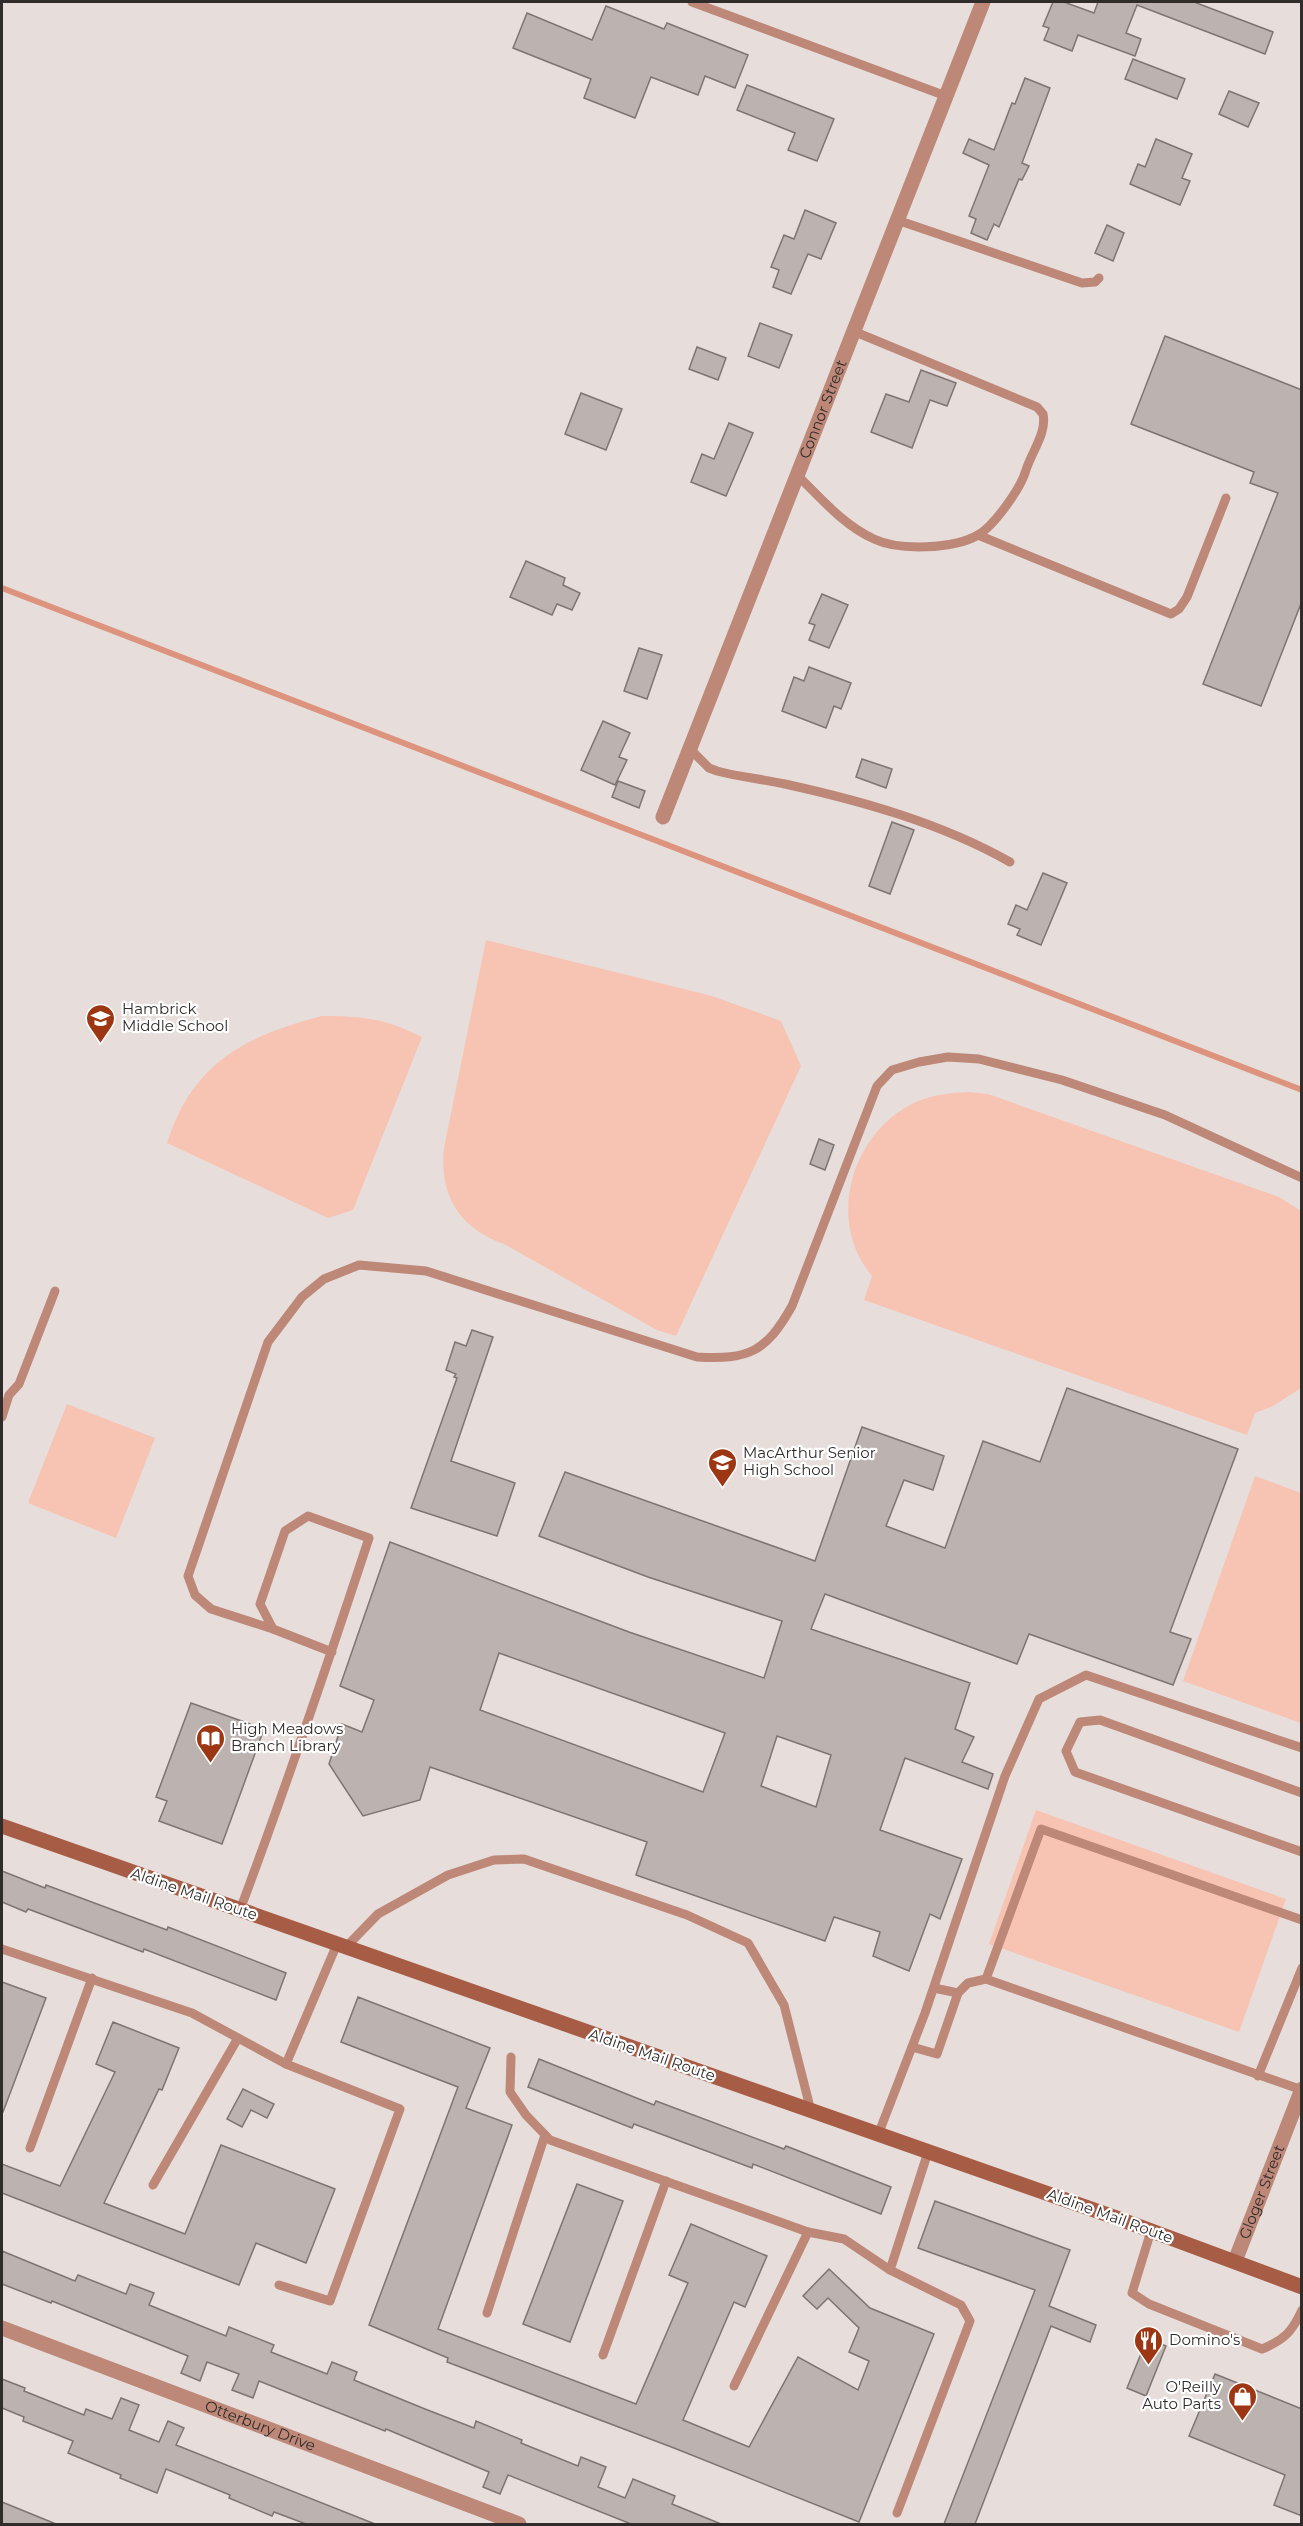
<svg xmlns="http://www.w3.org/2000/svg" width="1303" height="2526" viewBox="0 0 1303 2526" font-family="Montserrat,sans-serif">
	<rect width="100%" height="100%" fill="#e7dedb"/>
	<g fill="#f7c3b3">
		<path d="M486,940L712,996L781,1021L801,1066L676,1336L657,1330L504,1244C459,1228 439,1195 444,1148Z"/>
		<path d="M322,1016C362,1016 384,1018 422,1037L353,1210L328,1218L167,1143C192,1063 245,1036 322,1016Z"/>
		<path d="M969,1092L988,1094L1279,1197L1301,1211V1388L1273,1406L1255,1413L1247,1435L864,1300L872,1276C826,1222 851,1136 910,1105C928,1095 948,1093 969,1092Z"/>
		<path d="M67,1404L155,1438L116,1538L28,1503Z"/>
		<path d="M1255,1476L1301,1493V1723L1183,1681Z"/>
		<path d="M1036,1810L1286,1899L1239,2032L989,1944Z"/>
	</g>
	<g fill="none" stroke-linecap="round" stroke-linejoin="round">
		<path stroke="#dd947e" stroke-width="6" d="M2,588L1302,1090"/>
	</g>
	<g fill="#bcb3b1" stroke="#7d7572" stroke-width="1.5" fill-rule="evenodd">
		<path d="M1053,2H1064L1094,13L1098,2H1194L1273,32L1265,54L1137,5L1126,33L1141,39L1135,56L1078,35L1072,51L1044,40L1049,28L1043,26Z"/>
		<path d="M606,6L664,29L667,23L748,55L735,88L705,76L698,95L651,77L635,118L584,98L591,79L513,48L527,13L592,40Z"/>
		<path d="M1133,59L1185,79L1177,99L1125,79Z"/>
		<path d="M1025,78L1050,88L1022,163L1029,166L1022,180L1019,179L999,227L994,224L987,240L971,233L976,219L969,216L989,165L963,153L969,139L994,150L1012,103L1015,104Z"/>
		<path d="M747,85L834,119L817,161L788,150L795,133L737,110Z"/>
		<path d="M1229,91L1259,103L1248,127L1219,114Z"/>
		<path d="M1156,139L1192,154L1182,178L1190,181L1180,205L1130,184L1138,164L1145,167Z"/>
		<path d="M805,210L836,223L821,259L808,254L791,294L773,287L779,270L771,267L784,235L794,239Z"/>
		<path d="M1107,225L1124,233L1113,261L1095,253Z"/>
		<path d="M760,323L792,335L779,368L748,356Z"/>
		<path d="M1165,336L1302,390V601L1261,706L1203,684L1278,493L1250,483L1254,472L1131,424Z"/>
		<path d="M697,347L726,358L718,380L689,369Z"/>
		<path d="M921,370L956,383L947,406L930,400L912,448L871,432L886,394L909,402Z"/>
		<path d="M581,393L622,409L606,450L565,434Z"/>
		<path d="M729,423L753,433L726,496L691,482L702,454L714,459Z"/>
		<path d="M526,561L565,578L563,585L580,593L572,610L557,604L552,615L510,597Z"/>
		<path d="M822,594L848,605L829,648L809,640L815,625L809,623Z"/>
		<path d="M639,648L662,655L647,699L624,691Z"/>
		<path d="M809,667L851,683L841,709L834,706L826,728L782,711L794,677L804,681Z"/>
		<path d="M603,721L630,733L619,757L627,760L615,785L581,770Z"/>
		<path d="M862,759L892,769L886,788L856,777Z"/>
		<path d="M618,781L645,791L639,808L612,797Z"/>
		<path d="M892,822L914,830L890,894L869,886Z"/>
		<path d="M1043,873L1067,883L1041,945L1017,935L1020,929L1008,924L1016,905L1027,910Z"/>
		<path d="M819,1139L834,1145L825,1170L810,1164Z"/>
		<path d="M472,1330L493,1337L451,1461L515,1483L497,1536L411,1508L457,1378L454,1377L456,1374L446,1370L455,1342L466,1346Z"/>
		<path d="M1067,1388L1238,1449L1170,1632L1191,1639L1173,1685L1029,1634L1017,1664L825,1594L811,1629L970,1683L955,1729L974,1737L962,1762L993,1774L988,1789L905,1758L880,1830L962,1859L940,1919L930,1914L909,1971L873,1956L880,1932L834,1917L825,1941L636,1875L647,1842L430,1767L420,1800L363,1816L329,1764L342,1724L362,1732L374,1700L340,1686L390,1542L629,1632L764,1678L782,1621L648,1577L539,1536L565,1472L815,1561L862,1427L944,1456L933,1490L904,1480L886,1526L945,1548L983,1441L1040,1462ZM499,1653L725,1733L703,1792L480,1710ZM777,1736L831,1755L816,1807L761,1786Z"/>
		<path d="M191,1703L264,1729L222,1844L159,1821L167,1801L156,1797Z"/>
		<path d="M2,1871L45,1888L46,1885L167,1930L168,1927L286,1973L276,2000L144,1949L143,1952L28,1909L26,1912L2,1902Z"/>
		<path d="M2,1982L46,1998L3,2112H2Z"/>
		<path d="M358,1997L490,2048L466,2108L512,2125L438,2329L636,2404L688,2283L669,2275L691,2224L767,2256L745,2307L734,2302L683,2420L749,2447L798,2357L858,2390L869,2361L849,2352L859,2328L828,2298L817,2309L803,2296L829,2269L870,2308L934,2334L859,2522L674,2448L447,2362L448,2358L369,2325L458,2087L341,2042Z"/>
		<path d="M113,2022L179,2048L162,2090L159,2089L104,2203L185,2234L221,2145L335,2189L306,2263L256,2243L239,2285L2,2193V2164L60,2186L115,2072L96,2064Z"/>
		<path d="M539,2059L654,2105L656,2101L784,2149L786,2146L891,2187L881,2214L753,2164L752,2168L634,2124L632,2128L528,2087Z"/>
		<path d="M243,2089L274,2104L267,2118L251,2110L242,2127L227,2119Z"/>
		<path d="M577,2184L623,2201L570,2342L523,2324Z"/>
		<path d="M935,2201L1070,2250L1049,2306L1096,2325L1090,2342L1051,2326L975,2524H944L1035,2290L918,2248Z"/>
		<path d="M2,2251L75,2281L78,2275L126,2294L130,2284L154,2293L149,2305L226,2336L229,2327L274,2345L271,2352L327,2374L332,2362L357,2372L354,2380L425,2409L474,2428L476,2421L522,2440L521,2443L578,2466L581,2457L606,2467L598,2487L625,2498L633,2479L675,2496L672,2504L721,2524H631L508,2475L500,2494L483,2487L489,2472L386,2429L385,2431L259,2381L253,2398L232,2390L239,2374L207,2362L200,2381L181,2373L188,2356L52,2301L51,2303L2,2284Z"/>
		<path d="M1147,2339L1166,2346L1146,2396L1127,2388Z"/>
		<path d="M1215,2374L1302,2409V2516L1274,2505L1285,2475L1189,2436Z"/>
		<path d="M2,2379L25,2388L24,2391L84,2415L86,2409L112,2419L121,2398L139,2405L129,2430L159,2442L168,2421L184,2428L176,2445L375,2524H306L274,2512L272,2516L229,2498L230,2495L166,2469L157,2493L120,2478L121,2475L68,2453L73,2441L23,2421L24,2417L2,2408Z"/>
		<path d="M2,2502L56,2524H2Z"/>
	</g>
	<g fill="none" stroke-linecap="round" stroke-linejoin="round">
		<g stroke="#bd8878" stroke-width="9">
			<path d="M692,2L946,96"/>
			<path d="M897,220L1082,283L1095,282L1099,278"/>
			<path d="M797,475C821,498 843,525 874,539C899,551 954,549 978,535C994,526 1021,488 1026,470C1032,451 1047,433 1043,414L1037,407L853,331"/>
			<path d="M978,535L1171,614L1179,609L1187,597L1226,498"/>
			<path d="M689,748L709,768L717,771C739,777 762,779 785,784C862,801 941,823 1010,862"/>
			<path d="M2,1417L9,1395L19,1384L55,1291"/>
			<path d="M273,1629L211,1609L195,1595L188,1576L268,1342L302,1297L324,1279L359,1265L426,1271L697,1357C749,1360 766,1352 792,1306L877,1086L892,1070L919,1062L948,1057L979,1059L1062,1080L1165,1115L1302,1178"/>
			<path d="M1302,1793L1100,1720L1080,1722L1066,1751L1075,1772L1302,1852"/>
			<path d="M240,1910C286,1787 328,1663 369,1538L308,1516L285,1531L260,1604L273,1629L332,1652"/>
			<path d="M1302,1920L1041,1829L986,1979L1302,2090"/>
			<path d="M346,1947L378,1914L448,1875L494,1860L524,1859L687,1915L748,1943L784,2005L811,2111"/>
			<path d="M2,1949L192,2013L286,2064L400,2109L330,2301L279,2285"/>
			<path d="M934,1988L958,1993L968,1983L986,1979"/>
			<path d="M912,2047L937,2054L958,1993"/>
			<path d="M511,2057L510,2092L526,2115L550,2140L808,2232"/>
			<path d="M286,2064L337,1944"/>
			<path d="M1258,2076L1302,1968"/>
			<path d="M878,2135L925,2013L1005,1776L1039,1699L1086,1675L1302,1748"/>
			<path d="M30,2148L92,1978"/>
			<path d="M153,2185L238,2038"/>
			<path d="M1151,2231L1132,2293L1149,2304L1262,2349C1284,2340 1292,2332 1302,2310"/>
			<path d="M487,2313L545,2135"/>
			<path d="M603,2355L666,2181"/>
			<path d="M734,2386L808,2232L844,2239L890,2270"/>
			<path d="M897,2513L970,2321L961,2305L890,2270L928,2152"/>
		</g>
		<g stroke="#bd8878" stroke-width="15">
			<path id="s1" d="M663,817L983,2"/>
			<path id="s2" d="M1235,2261L1302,2089"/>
			<path id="s3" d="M2,2328L519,2524"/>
		</g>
		<path stroke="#a75c45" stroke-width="15" d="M2,1826L1114,2217L1302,2287"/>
	</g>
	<defs>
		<symbol id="school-pin" viewBox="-11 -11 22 30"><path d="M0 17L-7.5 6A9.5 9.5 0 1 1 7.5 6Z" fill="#9d3613" stroke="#fff"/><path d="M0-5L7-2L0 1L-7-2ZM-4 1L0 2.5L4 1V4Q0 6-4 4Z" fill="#fff"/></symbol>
		<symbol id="library-pin" viewBox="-11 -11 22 30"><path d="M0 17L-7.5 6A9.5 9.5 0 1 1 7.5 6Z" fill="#9d3613" stroke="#fff"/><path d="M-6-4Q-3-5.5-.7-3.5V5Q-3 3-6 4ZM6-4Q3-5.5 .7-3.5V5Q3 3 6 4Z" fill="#fff"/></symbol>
		<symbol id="restaurant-pin" viewBox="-11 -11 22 30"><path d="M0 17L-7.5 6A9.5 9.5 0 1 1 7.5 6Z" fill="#9d3613" stroke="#fff"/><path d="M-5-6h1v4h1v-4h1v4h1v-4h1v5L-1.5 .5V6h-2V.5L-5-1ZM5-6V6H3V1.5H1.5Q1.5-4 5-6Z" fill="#fff"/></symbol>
		<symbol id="shop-pin" viewBox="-11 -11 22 30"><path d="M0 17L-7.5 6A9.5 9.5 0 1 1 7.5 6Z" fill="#9d3613" stroke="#fff"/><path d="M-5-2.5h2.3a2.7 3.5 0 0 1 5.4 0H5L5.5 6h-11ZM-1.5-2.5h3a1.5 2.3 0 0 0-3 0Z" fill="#fff"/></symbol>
	</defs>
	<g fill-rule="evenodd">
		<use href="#school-pin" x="84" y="1002" width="33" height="45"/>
		<use href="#school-pin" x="706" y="1446" width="33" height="45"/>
		<use href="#library-pin" x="194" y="1722" width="33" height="45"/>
		<use href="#restaurant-pin" x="1132" y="2324" width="33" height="45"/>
		<use href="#shop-pin" x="1226" y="2380" width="33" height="45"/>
	</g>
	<g text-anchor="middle" stroke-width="4.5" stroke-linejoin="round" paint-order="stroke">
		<g font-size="15" fill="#302c2b" stroke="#fff">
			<text dy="5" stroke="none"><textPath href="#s1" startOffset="438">Connor Street</textPath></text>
			<text transform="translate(194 1894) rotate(19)" y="5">Aldine Mail Route</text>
			<text transform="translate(652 2055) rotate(19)" y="5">Aldine Mail Route</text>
			<text dy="5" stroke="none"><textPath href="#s2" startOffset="74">Gloger Street</textPath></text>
			<text transform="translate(1110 2216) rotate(20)" y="5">Aldine Mail Route</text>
			<text dy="5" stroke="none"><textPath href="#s3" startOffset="276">Otterbury Drive</textPath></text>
		</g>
		<g font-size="15" fill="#302c2b" stroke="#fff" text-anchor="start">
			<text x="122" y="1014">Hambrick<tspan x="122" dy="17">Middle School</tspan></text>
			<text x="743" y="1458">MacArthur Senior<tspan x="743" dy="17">High School</tspan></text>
			<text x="231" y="1734">High Meadows<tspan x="231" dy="17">Branch Library</tspan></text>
			<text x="1169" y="2345">Domino's</text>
			<text x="1221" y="2392" text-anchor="end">O'Reilly<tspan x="1221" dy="17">Auto Parts</tspan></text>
		</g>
	</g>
	<rect width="1303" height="2526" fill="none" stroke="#302c2b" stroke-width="6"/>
</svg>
